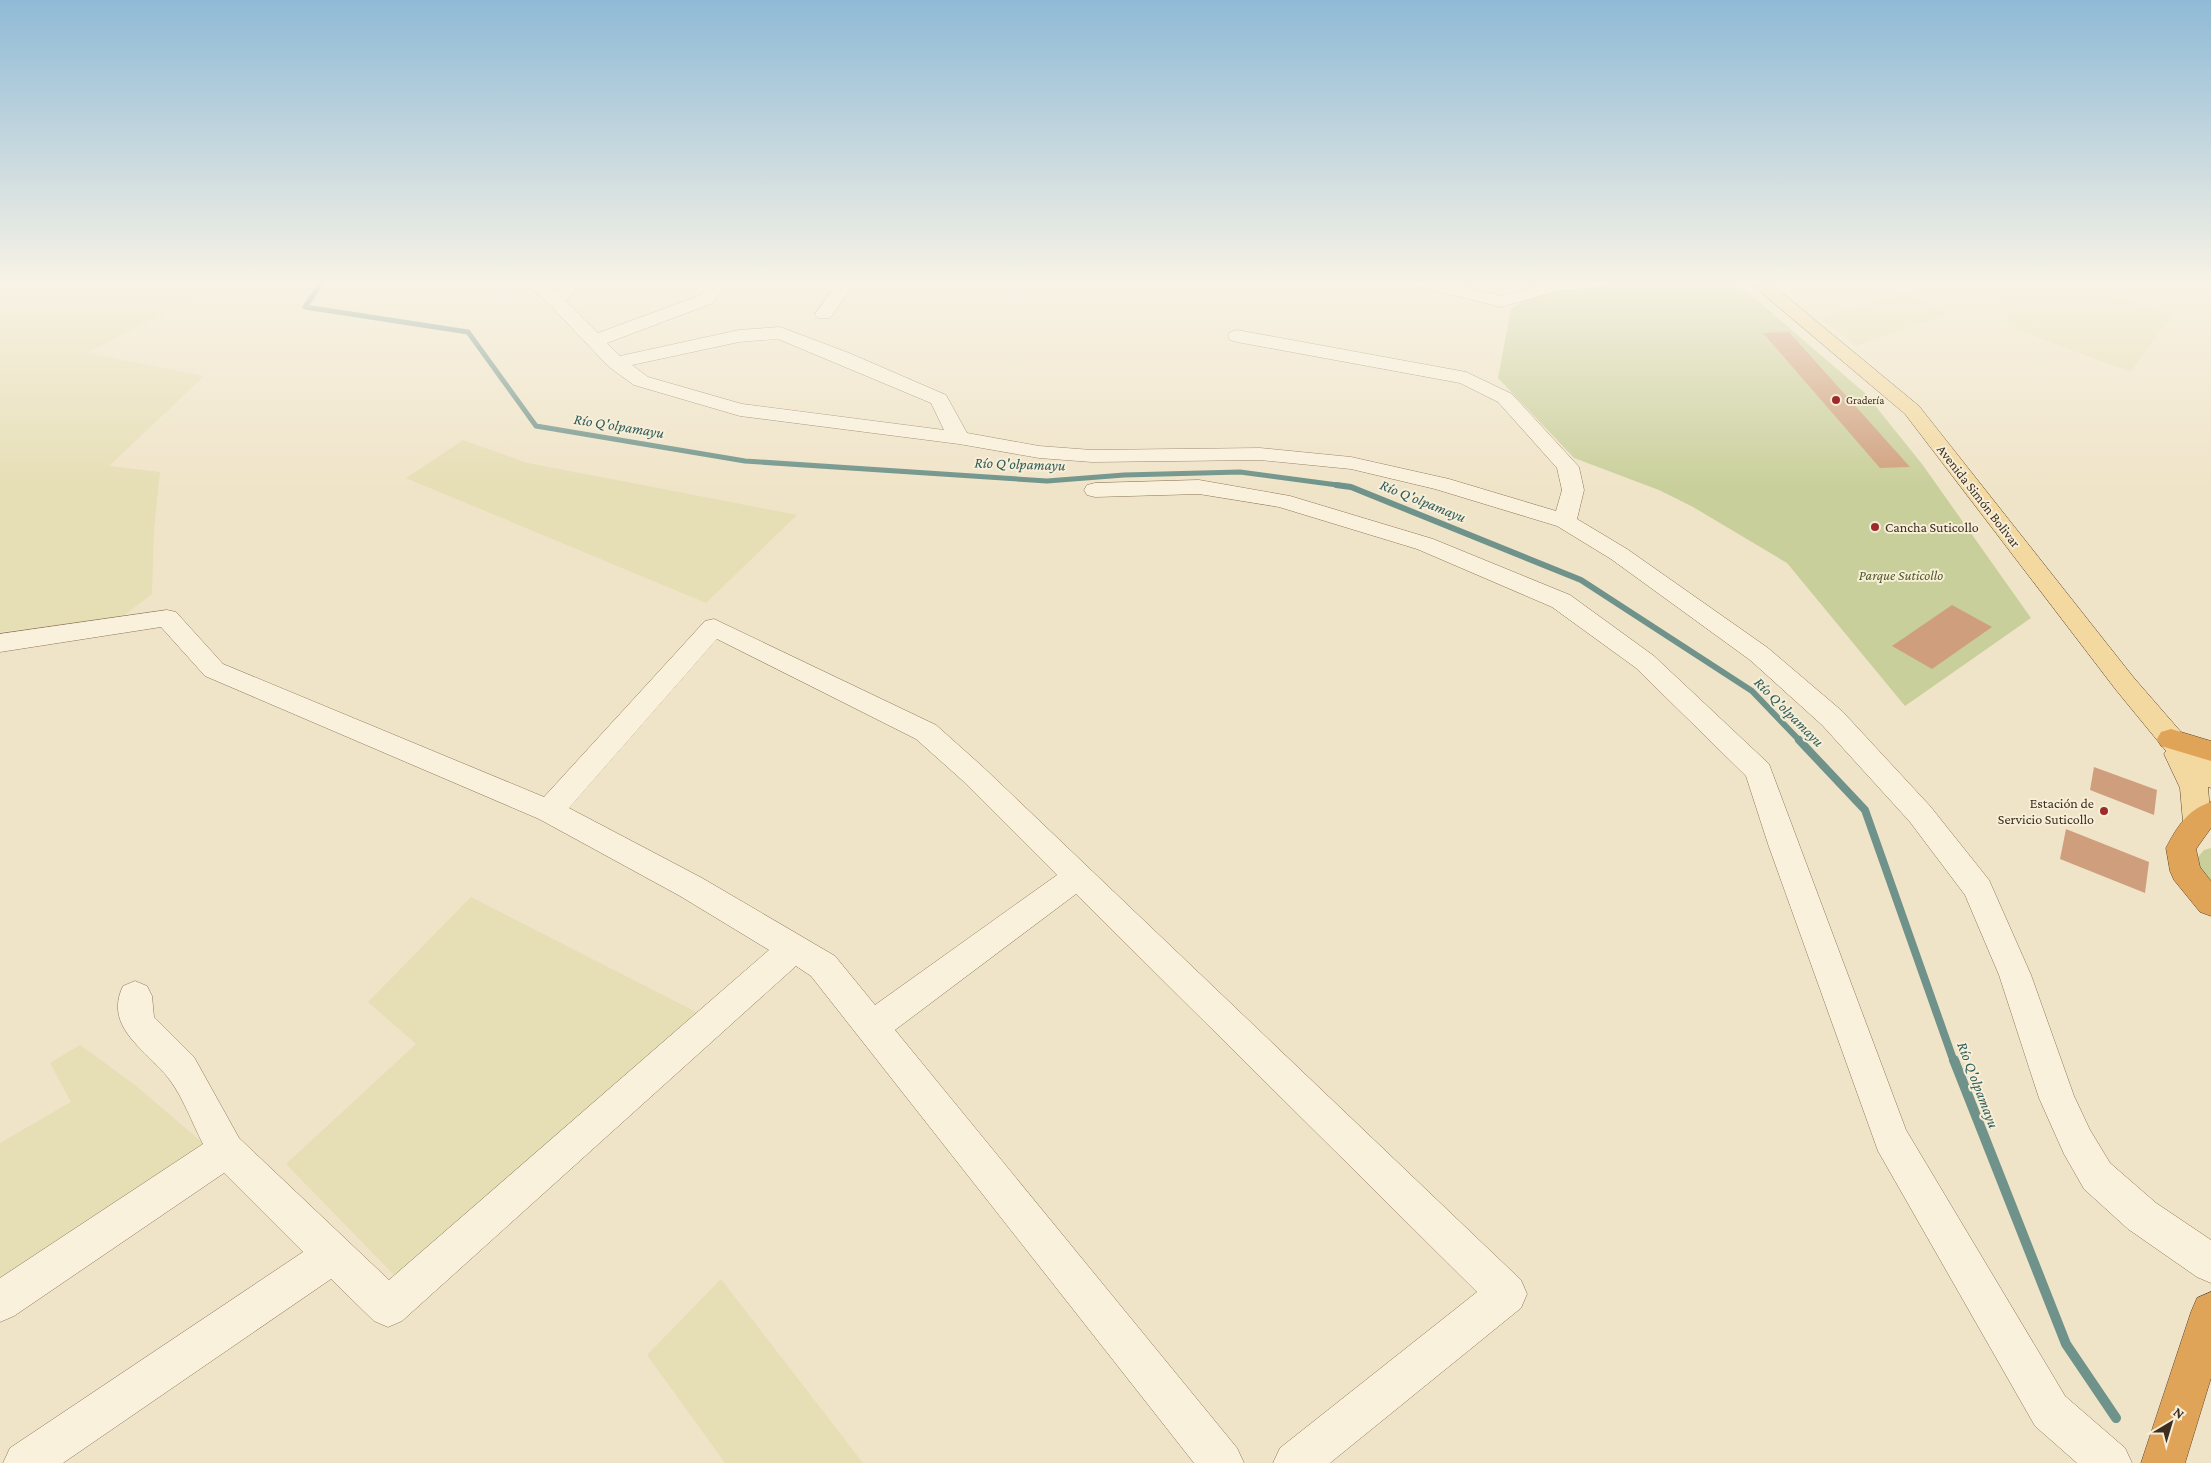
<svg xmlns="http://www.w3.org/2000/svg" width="2211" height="1463" viewBox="0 0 2211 1463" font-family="'Crimson Pro',serif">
	<rect width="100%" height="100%" fill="#f0e4c8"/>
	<g fill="#e6deb5">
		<path d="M0,282H225L87,353L204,376L109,466L160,472L154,529L152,594L122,617L0,632Z"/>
		<path d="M1952,282H2128L2118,297L2172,315L2131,372L2008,327L2006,302Z"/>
		<path d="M1907,292L1948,314L1856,346L1821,319Z"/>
		<path d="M463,440L528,463L797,515L706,603L406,478Z"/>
		<path d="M471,897L704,1016L397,1278L286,1164L416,1044L368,1002Z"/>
		<path d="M80,1045L135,1085L211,1150L0,1284V1143L71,1102L50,1063Z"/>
		<path d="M721,1279L863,1463H725L647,1355Z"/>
	</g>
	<g fill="#c9cf9b">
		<path d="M1651,282H1736L1865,393L1922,464L2031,618L1905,706L1787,563L1693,507L1659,490L1574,458L1498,378L1511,309L1530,297L1566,290Z"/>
		<path d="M2211,848V889L2201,878L2198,857L2204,850Z"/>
	</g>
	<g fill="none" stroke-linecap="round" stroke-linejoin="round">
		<path stroke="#6f938a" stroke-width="5" d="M322,282L305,307L468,332L536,426L745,461L1047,481L1124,475L1240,472L1345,486"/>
		<path stroke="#6f938a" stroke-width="6" d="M1336,485L1351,487L1581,580L1752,691L1800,741"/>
		<path stroke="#6f938a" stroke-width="8" d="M1799,740L1865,810L1954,1062"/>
		<path stroke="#6f938a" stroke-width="10" d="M1954,1060L2066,1344L2116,1418"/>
	</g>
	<g fill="#cf9f7d">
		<path d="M1789,332L1910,467L1880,468L1763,333Z"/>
		<path d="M1952,605L1992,627L1932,669L1892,646Z"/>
		<path d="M2094,767L2157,790L2154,815L2090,790Z"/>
		<path d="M2066,829L2149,862L2145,893L2060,859Z"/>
	</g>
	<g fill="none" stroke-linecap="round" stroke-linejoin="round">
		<defs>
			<g id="minor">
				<path d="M524,282H544L555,291L565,282H584L566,301L598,333L701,295L710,282H728L713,303L607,343L620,356L739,330L780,327L849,353L946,395L967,433L1039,446L1092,450L1260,448L1351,457L1449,479L1556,511L1562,490L1557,468L1498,402L1460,383L1237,342L1230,340L1228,336L1230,332L1237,330L1466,372L1512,394L1579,467L1584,490L1577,519L1627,549L1768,648L1842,711L1930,806L1989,880L1993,889L2031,975L2074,1096L2090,1130L2110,1163L2156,1203L2211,1240V1283L2197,1277L2128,1229L2084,1189L2064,1154L2039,1098L1999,975L1965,895L1910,822L1822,725L1750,660L1611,559L1557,526L1435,489L1351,469L1260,460L1092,462L1039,458L959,444L740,416L634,385L609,367L550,305ZM778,339L931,403L944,430L742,404L648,377L632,365L739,342Z"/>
				<path d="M838,282H856L830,318H818L815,314Z"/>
				<path d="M1413,282H1444L1501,296L1550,282H1610L1607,286L1601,287L1558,291L1501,307L1416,286Z"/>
				<path d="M1199,480L1290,496L1433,539L1570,595L1654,656L1769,764L1906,1130L2065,1396L2125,1448L2132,1463H2077L2035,1426L1878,1151L1768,844L1746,776L1636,668L1552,607L1417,549L1279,507L1199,494L1095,497L1087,495L1084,490L1087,485L1095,483Z"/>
				<path d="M167,610L176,612L223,664L544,797L705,621L714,619L936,725L983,767L1521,1280L1527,1294L1521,1308L1330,1463H1273L1280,1448L1477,1292L1076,894L895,1030L1237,1448L1244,1463H1194L811,976L796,966L402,1321L388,1327L374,1321L331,1279L63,1463H3L10,1448L303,1252L224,1173L14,1316L0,1322V1278L203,1144C192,1123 183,1097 169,1079C147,1050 103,1028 123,986L135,981L147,986L152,996L154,1017L194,1057L239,1138L389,1280L769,950L680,896L539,819L205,676L161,627L0,652V634ZM717,639L916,739L963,781L1057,875L875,1005L835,956L702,878L569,808Z"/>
			</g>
			<path id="major" d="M1749,282H1769L1919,406L2134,678L2181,732L2211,760V788L2208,787L2211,825L2208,830L2198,833L2188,830L2183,822L2180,788L2164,754L2166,751L2116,690L1905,414Z"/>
			<g id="highway">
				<path d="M2171,729L2211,741V761L2161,746L2157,739L2161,732Z"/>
				<path d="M2211,802V828L2196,849L2200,867L2211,881V916L2200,912L2174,880L2170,871L2166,848C2177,827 2188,809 2211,802Z"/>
				<path d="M2211,1292V1378L2185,1463H2141L2191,1312L2197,1298Z"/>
			</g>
		</defs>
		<use href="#minor" stroke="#8d765c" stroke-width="1"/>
		<use href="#major" stroke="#5b4430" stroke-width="1"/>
		<use href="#highway" stroke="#5b4430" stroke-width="1"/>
		<use href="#minor" fill="#faf1dc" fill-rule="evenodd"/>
		<use href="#major" fill="#f3d9a0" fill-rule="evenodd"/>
		<use href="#highway" fill="#e0a458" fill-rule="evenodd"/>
	</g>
	<linearGradient id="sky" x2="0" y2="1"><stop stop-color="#8fbad6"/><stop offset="0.58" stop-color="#f8f3e6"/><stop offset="1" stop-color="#f8f3e6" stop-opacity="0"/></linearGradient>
	<rect width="2211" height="487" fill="url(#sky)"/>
	<g fill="#9e2a2b" stroke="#f7eed8" stroke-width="2">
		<circle cx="1836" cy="400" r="5"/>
		<circle cx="1875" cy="527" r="5"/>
		<circle cx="2104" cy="811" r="5"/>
	</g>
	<g text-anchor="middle" stroke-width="4" stroke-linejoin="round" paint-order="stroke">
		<g font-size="11" fill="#3d2e20" stroke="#f7eed8" text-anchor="start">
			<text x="1846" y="404">Gradería</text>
		</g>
		<g font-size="14" fill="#3d2e20" stroke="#f7eed8">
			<text transform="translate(1979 496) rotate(52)" y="5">Avenida Simón Bolivar</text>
		</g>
		<g font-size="14" fill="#3d2e20" stroke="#f7eed8" text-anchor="start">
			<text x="1885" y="532">Cancha Suticollo</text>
			<text x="2094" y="808" text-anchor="end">Estación de<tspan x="2094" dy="16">Servicio Suticollo</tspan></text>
		</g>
		<g font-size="14" font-style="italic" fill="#4d5a26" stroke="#f7eed8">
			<text x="1901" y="580">Parque Suticollo</text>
		</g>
		<g font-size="15" font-style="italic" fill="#2f5d5a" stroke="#f7eed8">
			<text transform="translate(619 426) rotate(9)" y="5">Río Q'olpamayu</text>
			<text transform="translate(1020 464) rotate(2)" y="5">Río Q'olpamayu</text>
			<text transform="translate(1423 501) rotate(22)" y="5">Río Q'olpamayu</text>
			<text transform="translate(1789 712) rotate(45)" y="5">Río Q'olpamayu</text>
			<text transform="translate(1978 1085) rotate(69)" y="5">Río Q'olpamayu</text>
		</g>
	</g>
	<g transform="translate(2171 1423) rotate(38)" stroke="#f7eed8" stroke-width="4" paint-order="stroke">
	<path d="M0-4L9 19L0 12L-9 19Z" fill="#3d2e20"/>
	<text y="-8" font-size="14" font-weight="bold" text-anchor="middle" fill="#3d2e20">N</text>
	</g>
</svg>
